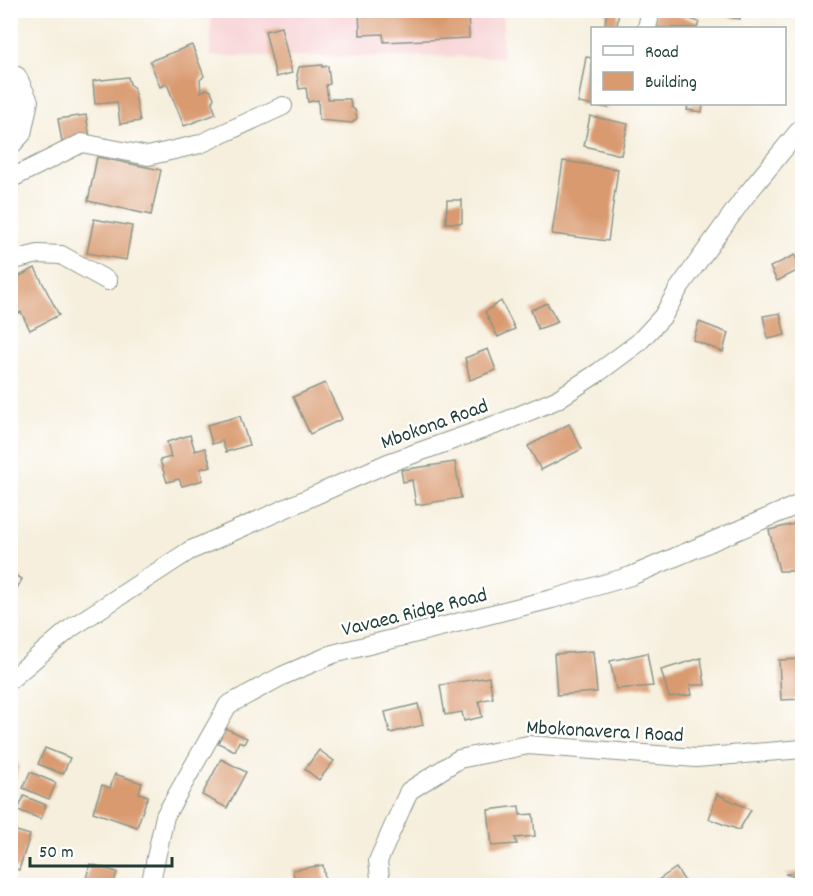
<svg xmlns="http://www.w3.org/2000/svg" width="813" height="896" viewBox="0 0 813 896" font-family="Dekko,sans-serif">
	<rect width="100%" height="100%" fill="#fff"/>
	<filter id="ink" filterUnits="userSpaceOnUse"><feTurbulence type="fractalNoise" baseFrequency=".0167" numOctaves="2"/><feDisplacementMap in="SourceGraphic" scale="12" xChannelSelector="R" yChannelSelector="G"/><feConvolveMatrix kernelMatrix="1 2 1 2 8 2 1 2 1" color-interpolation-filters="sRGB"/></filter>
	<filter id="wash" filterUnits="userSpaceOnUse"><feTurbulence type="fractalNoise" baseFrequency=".008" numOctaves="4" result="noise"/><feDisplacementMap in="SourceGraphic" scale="24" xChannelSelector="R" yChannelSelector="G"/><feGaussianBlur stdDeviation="1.35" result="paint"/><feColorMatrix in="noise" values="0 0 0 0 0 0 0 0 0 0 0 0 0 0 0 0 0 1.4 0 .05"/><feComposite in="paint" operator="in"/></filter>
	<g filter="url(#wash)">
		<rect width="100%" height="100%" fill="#f6efdd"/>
		<path fill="#f7cfd1" d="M211,11H503L502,57L210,56Z"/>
		<g id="blocks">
			<g fill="#d99a6f">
				<path d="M359,10H468L469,38L384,42L383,34L360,35Z"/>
				<path d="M607,10H619L617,27L605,25Z"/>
				<path d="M656,10H662L699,22L697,28H650Z"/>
				<path d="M708,10H741L740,19L708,13Z"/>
				<path d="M281,27L292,73L276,77L265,31Z"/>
				<path d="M192,45L204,76L200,80L201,92L207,89L211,91L214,98L212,103L216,114L184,126L167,84L160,87L150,61Z"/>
				<path d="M586,57L592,58V104H609L608,108L578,103Z"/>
				<path d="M322,65V67L328,66L330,84L326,85L328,99H350L351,107L355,110L357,118L352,123L319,120L318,100L308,102L306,88L299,89L297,75L299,67Z"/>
				<path d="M128,77L130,84L134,88L140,121L120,124L117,102L95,104L93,81Z"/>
				<path d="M688,104H703L702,112L687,110Z"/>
				<path d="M86,115L90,138L62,142L58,119Z"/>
				<path d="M590,116L628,124L621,155L584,146Z"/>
				<path d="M97,157L161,170L151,215L88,201Z"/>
				<path d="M563,161L618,169L608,241L552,234Z"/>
				<path d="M447,200H462V223H446Z"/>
				<path d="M94,219L132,226L126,260L87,253Z"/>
				<path d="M795,255L801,269L777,281L770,267Z"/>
				<path d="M35,268L59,315L30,330L21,312L10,317V281Z"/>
				<path d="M501,301L515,329L498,337L485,312Z"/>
				<path d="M547,303L558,322L538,329L531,310Z"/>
				<path d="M780,313L785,335L768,339L763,316Z"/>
				<path d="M699,322L728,333L723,352L693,340Z"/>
				<path d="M488,349L496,370L470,380L465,358Z"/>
				<path d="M325,383L342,419L310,434L293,397Z"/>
				<path d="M240,416L249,445L226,452L222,441L212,444L207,425Z"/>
				<path d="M569,424L582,449L541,470L528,446Z"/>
				<path d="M190,435L195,451L205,448L211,466L200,469L203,480L182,486L179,479L167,482L160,460L171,457L167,442Z"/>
				<path d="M455,462L461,498L416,505L412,480L403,482L401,470Z"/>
				<path d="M802,522V571H779L769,530Z"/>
				<path d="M10,573L22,579L10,601Z"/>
				<path d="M593,651L597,692L557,695L554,654Z"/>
				<path d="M647,653L653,686L616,689L610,661Z"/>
				<path d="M701,658L705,685H690L692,695L669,697L661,670Z"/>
				<path d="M802,659V699L781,700L779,660Z"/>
				<path d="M489,677L493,698L479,701L482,717L464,721L462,712L445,715L440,685Z"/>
				<path d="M418,704L423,725L390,733L385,712Z"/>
				<path d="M225,728L247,738L244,744L239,741L235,751L218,743Z"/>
				<path d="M45,748L70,758L63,774L38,764Z"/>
				<path d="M319,750L334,761L319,780L305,769Z"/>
				<path d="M221,759L246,772L227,808L202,795Z"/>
				<path d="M10,762L19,765L11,793H10Z"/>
				<path d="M30,772L56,783L49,799L23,788Z"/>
				<path d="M115,774L142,783L139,793L148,796L137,827L93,812L102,785L110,788Z"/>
				<path d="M717,794L751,810L739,830L709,819Z"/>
				<path d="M24,796L46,805L41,819L18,810Z"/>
				<path d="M519,806L520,815L533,814L535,836L515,838L517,844L492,846L488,810Z"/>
				<path d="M10,829L30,835L19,870L10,867Z"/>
				<path d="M90,864L117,872L113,886H84Z"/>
				<path d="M323,865L326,886H295L293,870Z"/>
				<path d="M676,868L688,886H649Z"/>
				<path d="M802,872V879L785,874Z"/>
			</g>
		</g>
	</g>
	<g filter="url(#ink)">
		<use href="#blocks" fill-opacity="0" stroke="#8a9688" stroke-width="1.5"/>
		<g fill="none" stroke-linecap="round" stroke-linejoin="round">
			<defs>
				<g id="minor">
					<path d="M647,28L651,10"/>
					<path d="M10,73L17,76L29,101L22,134L10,147"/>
					<path d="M10,179L82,143L148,156L200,144L283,106"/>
					<path d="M10,261L38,254L61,255L108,281"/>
					<path d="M10,680L71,628L189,551L388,463L506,421L556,400L599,372L638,343L663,316L679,288L743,199L802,127"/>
					<path d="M150,886L165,816L228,705L282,676L333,654L552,599L631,576L802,503"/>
					<path d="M381,886L378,861L409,791L459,759L528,745L696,758L802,749"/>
				</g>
			</defs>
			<use href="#minor" stroke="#8a9688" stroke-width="20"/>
			<use href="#minor" stroke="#fff" stroke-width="18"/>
		</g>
	</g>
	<g text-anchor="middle" stroke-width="5" stroke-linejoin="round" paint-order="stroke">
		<g font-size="21" fill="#1f3d34" stroke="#fff">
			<text transform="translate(434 423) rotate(-20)" y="7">Mbokona Road</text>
			<text transform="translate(414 611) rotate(-14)" y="7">Vavaea Ridge Road</text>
			<text transform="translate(605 730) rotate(3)" y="7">Mbokonavera 1 Road</text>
		</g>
	</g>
	<rect width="813" height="896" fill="none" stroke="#fff" stroke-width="36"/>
	<rect x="591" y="27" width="195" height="78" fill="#ffffff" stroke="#a5b1ae" stroke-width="1.5"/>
	<rect x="603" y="46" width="30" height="9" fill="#ffffff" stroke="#a5b1ae" stroke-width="1.5"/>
	<text x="645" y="57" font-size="18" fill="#1f3d34">Road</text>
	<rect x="603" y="72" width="30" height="18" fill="#d99a6f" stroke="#a5b1ae" stroke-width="1.5"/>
	<text x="645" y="87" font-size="18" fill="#1f3d34">Building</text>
	<path d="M30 857v9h142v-9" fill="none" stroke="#1f3d34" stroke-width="3"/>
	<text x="39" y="857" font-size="18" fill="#1f3d34" stroke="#ffffff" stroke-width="4.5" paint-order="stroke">50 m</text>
</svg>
